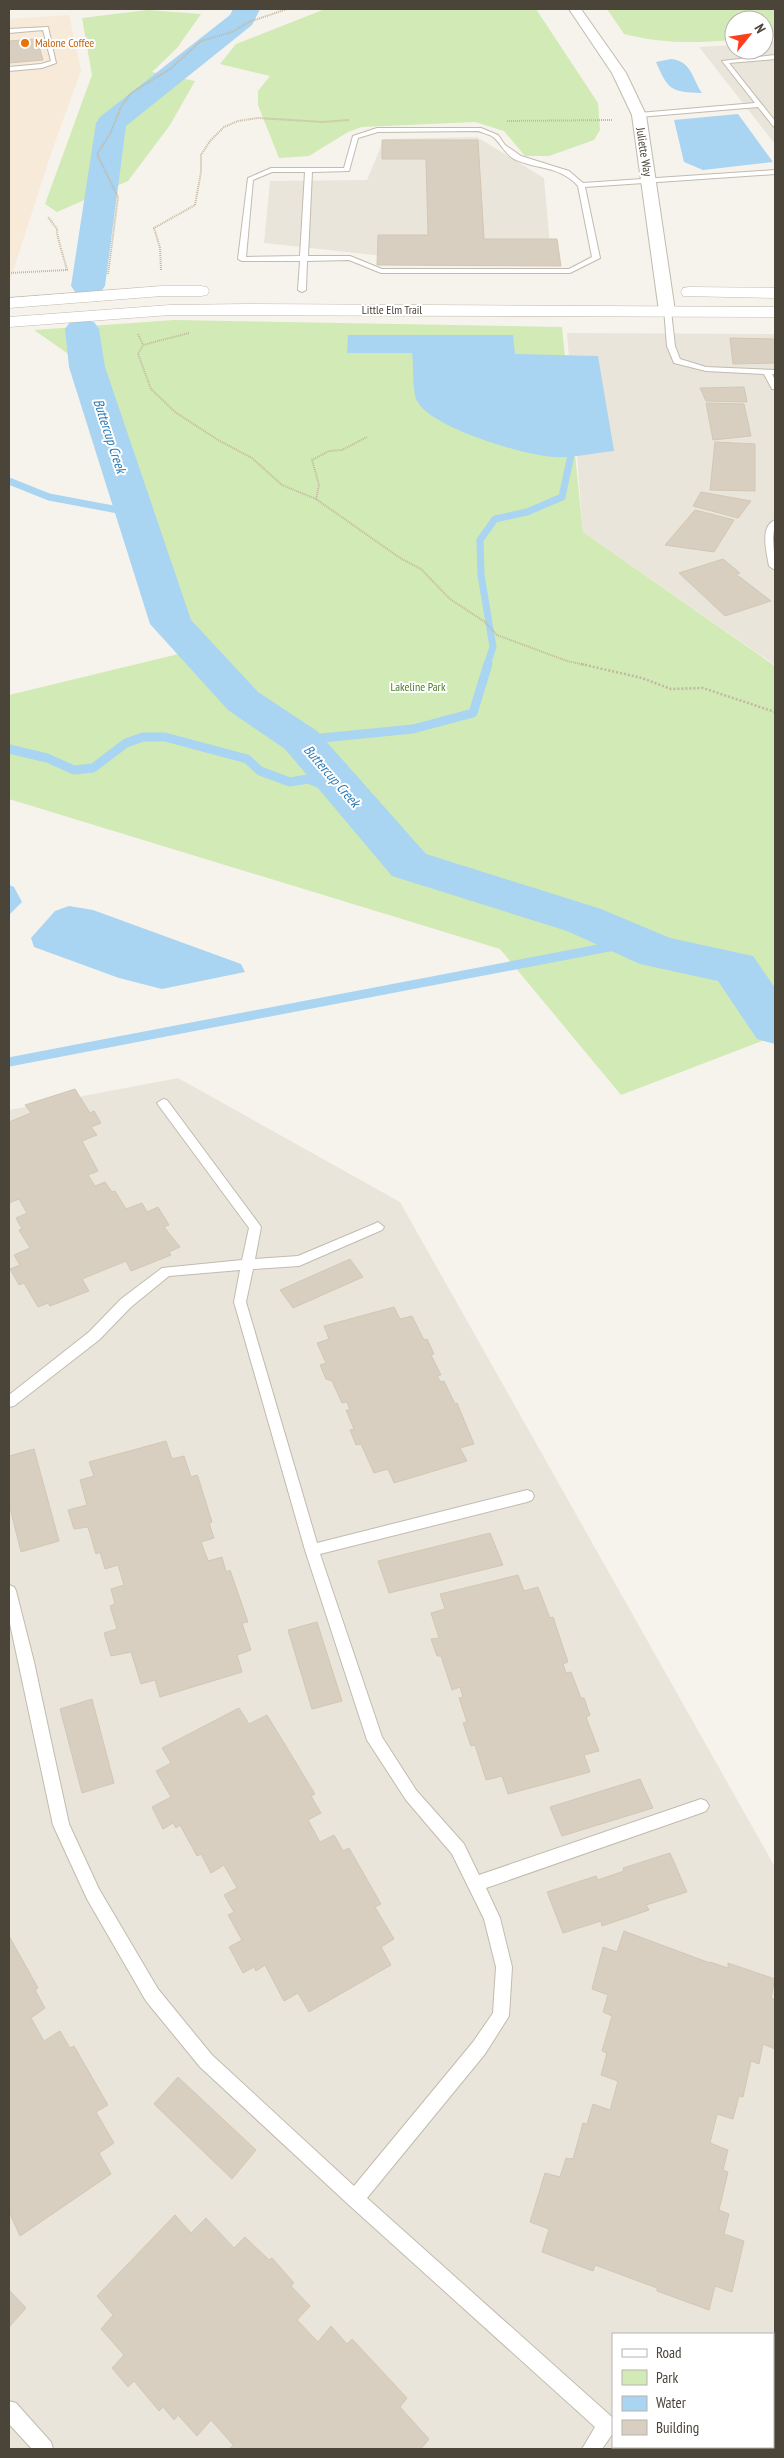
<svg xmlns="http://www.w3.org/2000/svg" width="784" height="2458" viewBox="0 0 784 2458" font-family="'PT Sans Narrow',sans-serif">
	<rect width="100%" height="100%" fill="#f6f3ec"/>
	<g fill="#eae5da">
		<path d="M775,41V144L699,47L734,45V50H764V42Z"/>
		<path d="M477,137L544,178L551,257H393L264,243L270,181L367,180L384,139Z"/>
		<path d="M567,333L775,334V665L583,532Z"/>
		<path d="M178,1078L400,1202L775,1867V2394L773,2399V2334H613V2447H746L745,2449H9V1110Z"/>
	</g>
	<path fill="#f7ead8" d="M69,15L81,71L51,153L9,284V19Z"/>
	<g fill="#d2eab5">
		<path d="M325,9H536L598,103L600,130L594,140L549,156H525L504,131L475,122L362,127L348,132L309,156L279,158L258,105V91L270,76L220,64L236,44Z"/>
		<path d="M607,9H775V37L764,38V20H734V40C694,43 663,44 624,34Z"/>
		<path d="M147,10L201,14L177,48L152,72L195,81L170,125L128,181L57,212L45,204L92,75L82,18Z"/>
		<path d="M174,320L562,327L583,532L775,666V1036L621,1095L500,949L9,799V695L195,650L87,367L34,330Z"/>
	</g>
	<g fill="#a9d4f2">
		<path d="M671,59C692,61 692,79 702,93C671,92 668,90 656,62Z"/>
		<path d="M738,114L773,162L703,170L684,162L674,120Z"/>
		<path d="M348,335H513L515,354L598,356L614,451C594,453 572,458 553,457C524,455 427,427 416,399C412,386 414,367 412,353H347Z"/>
		<path d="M9,885L14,887L22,902L9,915Z"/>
		<path d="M69,906L93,910L241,964L245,972L162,989L119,978L34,947L31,938L55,911Z"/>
	</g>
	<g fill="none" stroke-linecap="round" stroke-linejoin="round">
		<g stroke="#a9d4f2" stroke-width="7">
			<path d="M9,481L49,497L134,513"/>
			<path d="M487,665L493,647L481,575L480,540L495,519L527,512L562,497L571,455L567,444"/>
		</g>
		<g stroke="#a9d4f2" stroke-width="9">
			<path d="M301,740L413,729L473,713L488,664"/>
			<path d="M9,749L47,758L74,770L93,768L126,743L143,737H165L247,759L260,771L290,782L308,779L347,794"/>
			<path d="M9,1062L635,942"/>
		</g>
		<g fill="#a9d4f2" fill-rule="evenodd">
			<path d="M233,9H260L252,25L126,126L105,286L100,293L88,296L76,293L71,286L96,123L100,117L230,15Z"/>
			<path d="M82,319L94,322L99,329L105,367L191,620L258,692L317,731L426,854L601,909L670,938L753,956L775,988V1044L757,1039L718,981L640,964L567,931L392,876L285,749L228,710L150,624L69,367L65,329L70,322Z"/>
		</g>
	</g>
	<g fill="#d8cfc1" stroke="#d3c7b4">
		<path d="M37,39L43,60L9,63V41Z"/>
		<path d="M382,140H478L484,239H557L561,266L377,265L378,235H428L426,159H382Z"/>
		<path d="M730,338L775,339V363L733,364Z"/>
		<path d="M744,387L747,402L706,401L700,388Z"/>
		<path d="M706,403L744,404L751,436L713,440Z"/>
		<path d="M715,442L755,444V491L710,490Z"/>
		<path d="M701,492L751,501L738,518L693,506Z"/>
		<path d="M695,510L734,520L714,552L665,545Z"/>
		<path d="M723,559L740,573L736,574L771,601L725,616L679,573Z"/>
		<path d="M75,1089L90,1113L94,1111L101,1123L91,1127L97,1135L82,1141L98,1171L88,1175L95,1186L105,1182L112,1192L115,1191L126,1209L142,1203L147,1212L158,1207L169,1225L164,1227L180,1247L169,1252L171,1255L131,1271L126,1261L82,1279L89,1291L50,1306L48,1303L38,1307L24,1283L19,1285L10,1269L20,1265L14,1255L30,1248L19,1230L22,1229L16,1218L27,1213L19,1199L9,1203V1122L31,1113L25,1105Z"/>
		<path d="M350,1259L363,1277L293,1308L280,1290Z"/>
		<path d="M394,1307L400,1319L412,1316L424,1340L427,1339L434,1354L431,1355L441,1375L437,1376L441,1382L444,1381L455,1404L457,1403L474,1444L460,1448L467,1461L394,1483L388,1469L374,1473L361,1444L356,1445L350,1430L354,1429L346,1410H350L347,1402L342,1403L332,1381L326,1379L320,1365L326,1363L317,1343L329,1339L324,1326Z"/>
		<path d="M166,1441L172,1459L184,1456L191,1477L197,1475L198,1477L212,1522L209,1523L214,1538L201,1542L208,1561L222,1557L226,1572L230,1570L248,1622L242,1623L251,1650L237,1655L242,1672L160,1697L155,1680L141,1684L131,1652L111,1656L104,1633L117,1629L110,1606L115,1604L111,1589L124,1585L118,1565L105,1569L100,1552L96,1554L88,1527L74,1529L68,1510L87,1505L80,1480L94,1476L89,1462Z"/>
		<path d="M34,1449L59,1541L21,1552L9,1504V1456Z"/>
		<path d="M490,1533L503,1565L389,1593L378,1561Z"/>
		<path d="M518,1575L524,1591L538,1587L550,1618L553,1617L568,1662L563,1664L566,1673L571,1672L581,1698H584L590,1715L586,1717L599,1751L584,1755L590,1772L508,1794L502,1776L486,1780L475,1745L471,1746L463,1723L467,1722L459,1698L463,1697L460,1687L452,1690L441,1656H437L431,1639L439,1638L431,1613L445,1609L440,1594Z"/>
		<path d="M317,1622L342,1701L312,1709L288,1630Z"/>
		<path d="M92,1699L114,1783L82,1793L60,1709Z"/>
		<path d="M239,1708L249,1724L267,1715L315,1794L311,1796L321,1813L308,1820L320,1842L334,1835L343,1851L349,1848L381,1904L375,1907L394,1939L381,1947L391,1965L309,2012L298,1993L284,2001L265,1965L256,1971L254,1967L243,1973L229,1947L242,1940L228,1915L234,1912L224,1895L237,1888L224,1865L211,1873L201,1854L197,1856L180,1825L176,1828L173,1823L163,1829L152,1807L171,1797L156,1771L171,1763L162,1748Z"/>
		<path d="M640,1779L653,1808L562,1836L550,1807Z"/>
		<path d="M670,1853L687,1892L646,1905L649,1910L602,1926L601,1921L563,1933L547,1892L596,1876L598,1880L624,1871L623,1868Z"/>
		<path d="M624,1931L710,1963V1962L728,1968V1963L775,1979L771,1998L775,2000V2049L763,2044L759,2064L751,2061L743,2097L739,2096L733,2119L717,2114L710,2143L728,2150L723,2170L728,2172L719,2210L729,2214L724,2234L744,2241L732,2292L715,2286L709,2310L657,2291V2288L595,2265L593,2271L542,2252L549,2229L530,2222L545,2173L560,2177L566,2158L573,2159L583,2123L587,2124L593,2104L610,2110L618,2081L601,2075L607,2053L602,2051L612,2016L603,2012L608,1995L592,1989L603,1947L617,1952Z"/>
		<path d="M9,1936L38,1988L35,1990L45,2008L31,2018L44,2041L60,2031L70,2048L74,2046L108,2105L96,2112L114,2143L99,2153L111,2174L20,2236L9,2212Z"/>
		<path d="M178,2077L256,2150L232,2179L154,2104Z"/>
		<path d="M175,2215L191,2233L206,2218L234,2248L245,2237L269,2260L272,2258L294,2283L291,2286L310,2306L297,2320L318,2342L331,2326L347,2344L352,2339L407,2398L400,2407L429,2439L421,2449H229L233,2445L211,2420L197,2436L178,2415L174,2420L163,2407L159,2411L134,2381L128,2387L112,2368L124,2355L101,2329L113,2315L97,2296Z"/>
		<path d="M9,2290L26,2308L9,2327Z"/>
	</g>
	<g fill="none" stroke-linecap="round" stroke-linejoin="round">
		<defs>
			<g id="service">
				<path d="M48,27L56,63L42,68L9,71V67L41,64L51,61L43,30L9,33V29Z"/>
				<path d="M775,55V59L729,63L775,121V127L773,126L758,107L639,117L636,115L639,113L755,103L722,61Z"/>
				<path d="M481,128L498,135L505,145L521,156L569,171L583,183L775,170V174L585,187L600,258L570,273H381L349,260L307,261L306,290L302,292L298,290L300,261H242L238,259L248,178L271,168H344L353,136L377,128ZM478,131C483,133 489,134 493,137C501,143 503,152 514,159C537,170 559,165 578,186L592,257L569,269H382L350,256H308L312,172L349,171L358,138L378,132ZM272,172H305L300,256L246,257L253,180Z"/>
				<path d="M664,309L671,311L675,346L680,359L706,367L775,370V374H772L775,380V389H772L764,374L706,371L674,363L667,346Z"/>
				<path d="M775,520L773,538L775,570L769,566C767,553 759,527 775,520Z"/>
				<path d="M163,1099L167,1100L259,1224L261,1227L255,1259L298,1256L374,1224L378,1222L384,1227L382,1230L299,1266L253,1269L246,1302L317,1543L527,1490L532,1492L534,1496L532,1500L527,1502L320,1554L382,1737L416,1790L464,1844L479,1875L701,1799L706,1801L709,1806L706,1811L701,1813L486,1888L500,1918L512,1967L509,2016L485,2054L367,2198L613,2418V2433L602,2449H582L595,2427L349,2205L200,2067L146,2001L87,1899L53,1825L9,1619V1585L14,1587L16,1591L34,1662L69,1824L99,1889L158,1989L212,2055L354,2186L473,2042L493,2013L496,1967L484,1919L452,1854L406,1800L367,1740L305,1550L234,1302L240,1270L169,1276L131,1307L99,1340L14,1406L9,1407V1395L89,1332L121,1299L162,1268L242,1260L249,1228L159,1106L157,1103Z"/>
				<path d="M9,2401L16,2403L51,2442L53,2449H32L9,2424Z"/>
			</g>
			<path id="minor" d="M569,9H581L626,73L646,115L675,311L673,314H661L659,311L632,115L612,73Z"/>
			<g id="tertiary">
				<path d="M162,286H201L207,287L209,291L207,295L201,296H162L9,308V298Z"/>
				<path d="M689,287L775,288V298L683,296L681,292L683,288Z"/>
				<path d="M248,304L775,307V317L170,315L9,327V317L170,305Z"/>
			</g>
		</defs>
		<use href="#service" stroke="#c2bbae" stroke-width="2"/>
		<use href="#minor" stroke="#c2bbae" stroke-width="2"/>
		<use href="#tertiary" stroke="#c2bbae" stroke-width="1"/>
		<g stroke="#c4b79f" stroke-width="2" stroke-dasharray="1 1" stroke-linecap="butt">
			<path d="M507,121L613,120"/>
			<path d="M161,270L160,248L154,228L195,205L201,172V155L210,141L224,127L238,121L258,118L323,122L349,120"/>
			<path d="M9,273L67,270C65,261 56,235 57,229L48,217"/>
			<path d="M108,274L118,197L97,154L110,134L121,107L131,93L170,69L201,41L232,32L249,22L287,9"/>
			<path d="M189,333L143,345L138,354L151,389L175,412L218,440L252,458L282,485L316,499L400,558L421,569L450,599L485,622L497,635L567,661L586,665"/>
			<path d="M138,334L143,345"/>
			<path d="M316,499L319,485L312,460L329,451L342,450L367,437"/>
		</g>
		<path stroke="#c4b79f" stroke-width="2.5" stroke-dasharray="2 2" stroke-linecap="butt" d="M581,664L642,678L671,689L703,688L775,712"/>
		<use href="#service" fill="#fff" fill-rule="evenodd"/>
		<use href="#minor" fill="#fff" fill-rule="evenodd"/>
		<use href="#tertiary" fill="#fff" fill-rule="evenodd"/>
	</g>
	<circle fill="#e8710a" stroke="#fff" stroke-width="2" cx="25" cy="43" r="5"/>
	<g text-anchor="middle" stroke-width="4" stroke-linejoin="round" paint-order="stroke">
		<g font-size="12" fill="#c56008" stroke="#fff" text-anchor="start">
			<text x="35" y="47">Malone Coffee</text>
		</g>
		<g font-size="12" fill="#4b4439" stroke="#fff">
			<text transform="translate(644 152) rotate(81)" y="4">Juliette Way</text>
			<text x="392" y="314">Little Elm Trail</text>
		</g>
		<g font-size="12" fill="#4a7f2a" stroke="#fff">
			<text x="418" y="691">Lakeline Park</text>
		</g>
		<g font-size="14" font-style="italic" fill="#2e7ab2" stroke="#fff">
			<text transform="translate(110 436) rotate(72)" y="5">Buttercup Creek</text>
			<text transform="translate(332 776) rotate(49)" y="5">Buttercup Creek</text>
		</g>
	</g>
	<rect width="784" height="2458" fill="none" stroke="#4b4439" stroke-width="20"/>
	<rect x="612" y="2333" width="162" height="115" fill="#ffffff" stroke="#b7b4b0"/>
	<rect x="622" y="2349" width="25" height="8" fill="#ffffff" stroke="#b7b4b0"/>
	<text x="656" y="2358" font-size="15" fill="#4b4439">Road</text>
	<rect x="622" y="2370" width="25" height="15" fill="#d2eab5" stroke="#b7b4b0"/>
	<text x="656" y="2383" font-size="15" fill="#4b4439">Park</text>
	<rect x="622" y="2396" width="25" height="15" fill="#a9d4f2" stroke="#b7b4b0"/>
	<text x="656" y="2408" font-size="15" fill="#4b4439">Water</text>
	<rect x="622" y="2420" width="25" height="15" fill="#d8cfc1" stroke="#b7b4b0"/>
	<text x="656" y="2433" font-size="15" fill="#4b4439">Building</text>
	<g transform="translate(749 35) rotate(60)"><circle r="24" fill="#ffffff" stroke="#b7b4b0"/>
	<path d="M0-4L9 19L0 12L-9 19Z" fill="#fc3f1d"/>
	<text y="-8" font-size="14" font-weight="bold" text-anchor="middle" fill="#4b4439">N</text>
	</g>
</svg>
